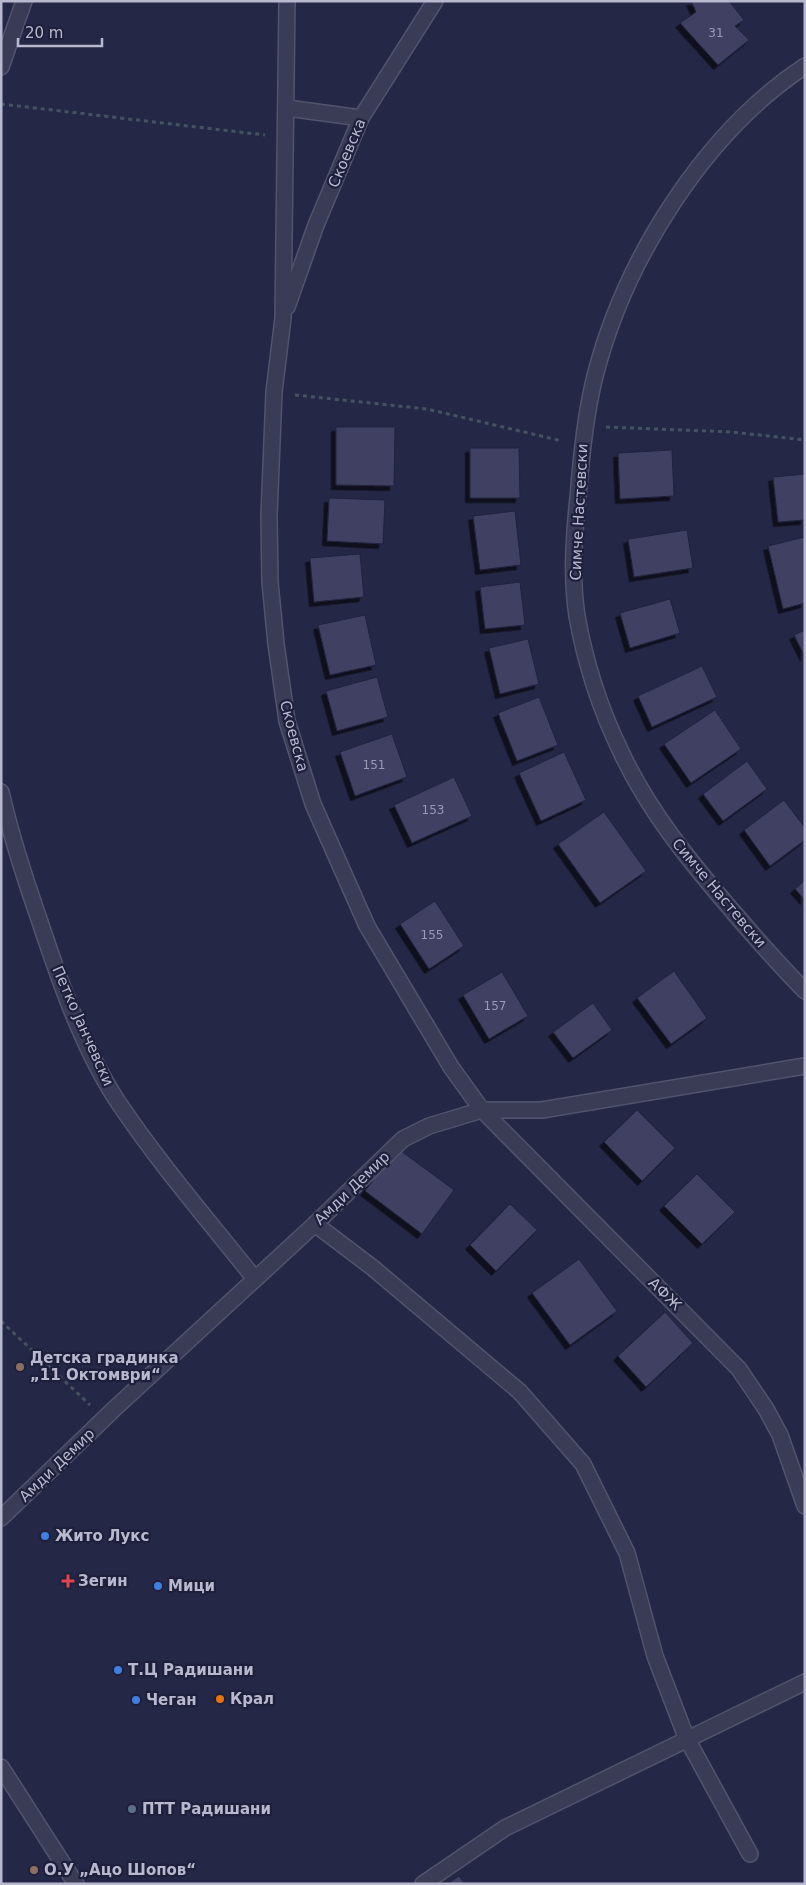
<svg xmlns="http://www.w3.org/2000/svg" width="806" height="1885" viewBox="0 0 806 1885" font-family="'DejaVu Sans',sans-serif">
	<defs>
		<filter id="shadow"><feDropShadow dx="-4.5" dy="4.5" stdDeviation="0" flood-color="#0009"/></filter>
	</defs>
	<rect width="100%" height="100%" fill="#252746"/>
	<g fill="#3f4164" stroke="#20223d" filter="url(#shadow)">
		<path d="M729,1L744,20L735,26L749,40L718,65L680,23L696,12L691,1Z"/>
		<path d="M336,427H395L394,486L336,485Z"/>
		<path d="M470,448H519L520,498H470Z"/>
		<path d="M672,450L674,496L620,499L618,453Z"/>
		<path d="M805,474V520L778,522L773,477Z"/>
		<path d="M329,498L385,500L383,544L327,541Z"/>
		<path d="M515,511L521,565L480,570L473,516Z"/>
		<path d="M687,530L693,568L634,577L628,539Z"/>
		<path d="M805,537V603L783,609L768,546Z"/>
		<path d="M360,554L364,597L314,602L310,558Z"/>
		<path d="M520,582L525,625L485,629L480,587Z"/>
		<path d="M670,599L680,633L630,648L620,613Z"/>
		<path d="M365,615L376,665L330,675L318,625Z"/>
		<path d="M805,630V657L794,635Z"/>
		<path d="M528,639L539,684L500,694L489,648Z"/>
		<path d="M702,666L717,697L652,727L638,696Z"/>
		<path d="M377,677L388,717L337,731L326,691Z"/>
		<path d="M539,697L558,745L517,761L498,713Z"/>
		<path d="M715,710L741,749L691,783L664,744Z"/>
		<path d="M392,734L407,777L355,796L340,752Z"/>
		<path d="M564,752L586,800L541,821L519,773Z"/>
		<path d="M747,761L767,789L723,821L703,794Z"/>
		<path d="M454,777L472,816L412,843L394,805Z"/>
		<path d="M784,800L805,828V840L770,866L744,830Z"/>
		<path d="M604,812L646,871L600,903L558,844Z"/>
		<path d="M805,880V900L795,889Z"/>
		<path d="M435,901L464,946L429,969L400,924Z"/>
		<path d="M674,971L707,1018L671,1044L637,998Z"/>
		<path d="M502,972L528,1016L489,1039L463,995Z"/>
		<path d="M593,1003L612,1030L573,1058L553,1032Z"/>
		<path d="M637,1110L675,1148L642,1181L604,1142Z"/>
		<path d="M397,1148L454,1190L422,1234L365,1191Z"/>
		<path d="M697,1174L735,1212L702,1244L664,1206Z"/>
		<path d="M510,1204L537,1230L496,1271L470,1245Z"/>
		<path d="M579,1259L617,1311L570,1345L532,1293Z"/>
		<path d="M665,1312L693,1343L646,1387L618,1356Z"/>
		<path d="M459,1876L465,1884H447Z"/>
	</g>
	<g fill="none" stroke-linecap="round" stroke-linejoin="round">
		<defs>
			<g id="minor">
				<path d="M287,1L283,318L274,392L269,516L270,582L276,644L287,721L313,804L367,926L451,1067L482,1110L739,1369L766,1409L780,1435L805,1506"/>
				<path d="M805,66C704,133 625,259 595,376C585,416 581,457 578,498C574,536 571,577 577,616C585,662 601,711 622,754C649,811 688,859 729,907C754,936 778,964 805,991"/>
				<path d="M1,67L24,1"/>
				<path d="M287,108L361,118"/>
				<path d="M287,307L316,225L361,118L435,1"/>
				<path d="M1,792C11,837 25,879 40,922C60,982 82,1046 116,1099C158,1162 208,1220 255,1279"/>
				<path d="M315,1224L373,1268L520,1392L583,1464L627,1553L655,1656L686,1737L750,1854"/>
				<path d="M1,1518L113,1410L315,1224L403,1139L429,1126L482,1110H542L805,1066"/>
				<path d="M1,1767L76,1884"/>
				<path d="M423,1884L505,1828L805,1682"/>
			</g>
		</defs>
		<use href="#minor" stroke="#52536d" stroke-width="18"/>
		<g stroke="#435460" stroke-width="3" stroke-dasharray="4 4" stroke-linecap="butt">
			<path d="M1,104L265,135"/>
			<path d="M295,395L427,409L562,441"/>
			<path d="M606,427L732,432L805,440"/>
			<path d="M1,1321L90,1405"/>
		</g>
		<use href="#minor" stroke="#3a3c55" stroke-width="15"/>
	</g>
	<g fill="#8d6e63" stroke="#1e203b" stroke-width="2">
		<circle cx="20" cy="1367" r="5"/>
		<circle cx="34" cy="1870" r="5"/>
	</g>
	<g fill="#3f7fe0" stroke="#1e203b" stroke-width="2">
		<circle cx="45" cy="1536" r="5"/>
		<circle cx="158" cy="1586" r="5"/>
		<circle cx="118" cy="1670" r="5"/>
		<circle cx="136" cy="1700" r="5"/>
	</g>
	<path fill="#e0444e" stroke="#1e203b" stroke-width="2" d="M65.5 1573.5h5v5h5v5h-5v5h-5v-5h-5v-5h5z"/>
	<circle fill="#e8710a" stroke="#1e203b" stroke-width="2" cx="220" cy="1699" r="5"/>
	<circle fill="#5c6f8a" stroke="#1e203b" stroke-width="2" cx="132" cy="1809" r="5"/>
	<g text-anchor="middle" stroke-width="4.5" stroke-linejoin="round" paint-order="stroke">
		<g font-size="12" fill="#9a9ab4">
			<text x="716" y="37">31</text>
			<text x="374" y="769">151</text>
			<text x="433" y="814">153</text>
			<text x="432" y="939">155</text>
			<text x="495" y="1010">157</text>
		</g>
		<g font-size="15" fill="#b8b8ce" stroke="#1e203b">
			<text transform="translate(347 153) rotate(-67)" y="5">Скоевска</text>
			<text transform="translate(579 512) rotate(-87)" y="5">Симче Настевски</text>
			<text transform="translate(294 736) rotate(75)" y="5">Скоевска</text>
			<text transform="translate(719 893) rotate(50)" y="5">Симче Настевски</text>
			<text transform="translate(83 1026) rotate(66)" y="5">Петко Јанчевски</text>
			<text transform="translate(352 1188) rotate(-44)" y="5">Амди Демир</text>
			<text transform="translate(665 1294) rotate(45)" y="5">АФЖ</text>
			<text transform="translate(57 1465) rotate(-44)" y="5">Амди Демир</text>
		</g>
		<g font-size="15" font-weight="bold" fill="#b8b8ce" stroke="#1e203b" text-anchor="start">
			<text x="30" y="1363">Детска градинка<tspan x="30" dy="17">„11 Октомври“</tspan></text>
			<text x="55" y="1541">Жито Лукс</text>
			<text x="78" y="1586">Зегин</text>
			<text x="168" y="1591">Мици</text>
			<text x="128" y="1675">Т.Ц Радишани</text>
			<text x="230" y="1704">Крал</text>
			<text x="146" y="1705">Чеган</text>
			<text x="142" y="1814">ПТТ Радишани</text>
			<text x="44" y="1875">О.У „Ацо Шопов“</text>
		</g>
	</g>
	<rect width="806" height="1885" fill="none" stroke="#b8b8ce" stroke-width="5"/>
	<path d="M18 38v8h84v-8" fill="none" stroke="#b8b8ce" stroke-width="2.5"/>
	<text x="25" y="38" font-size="15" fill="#b8b8ce" stroke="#1e203b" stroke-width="4" paint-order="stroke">20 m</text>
</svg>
